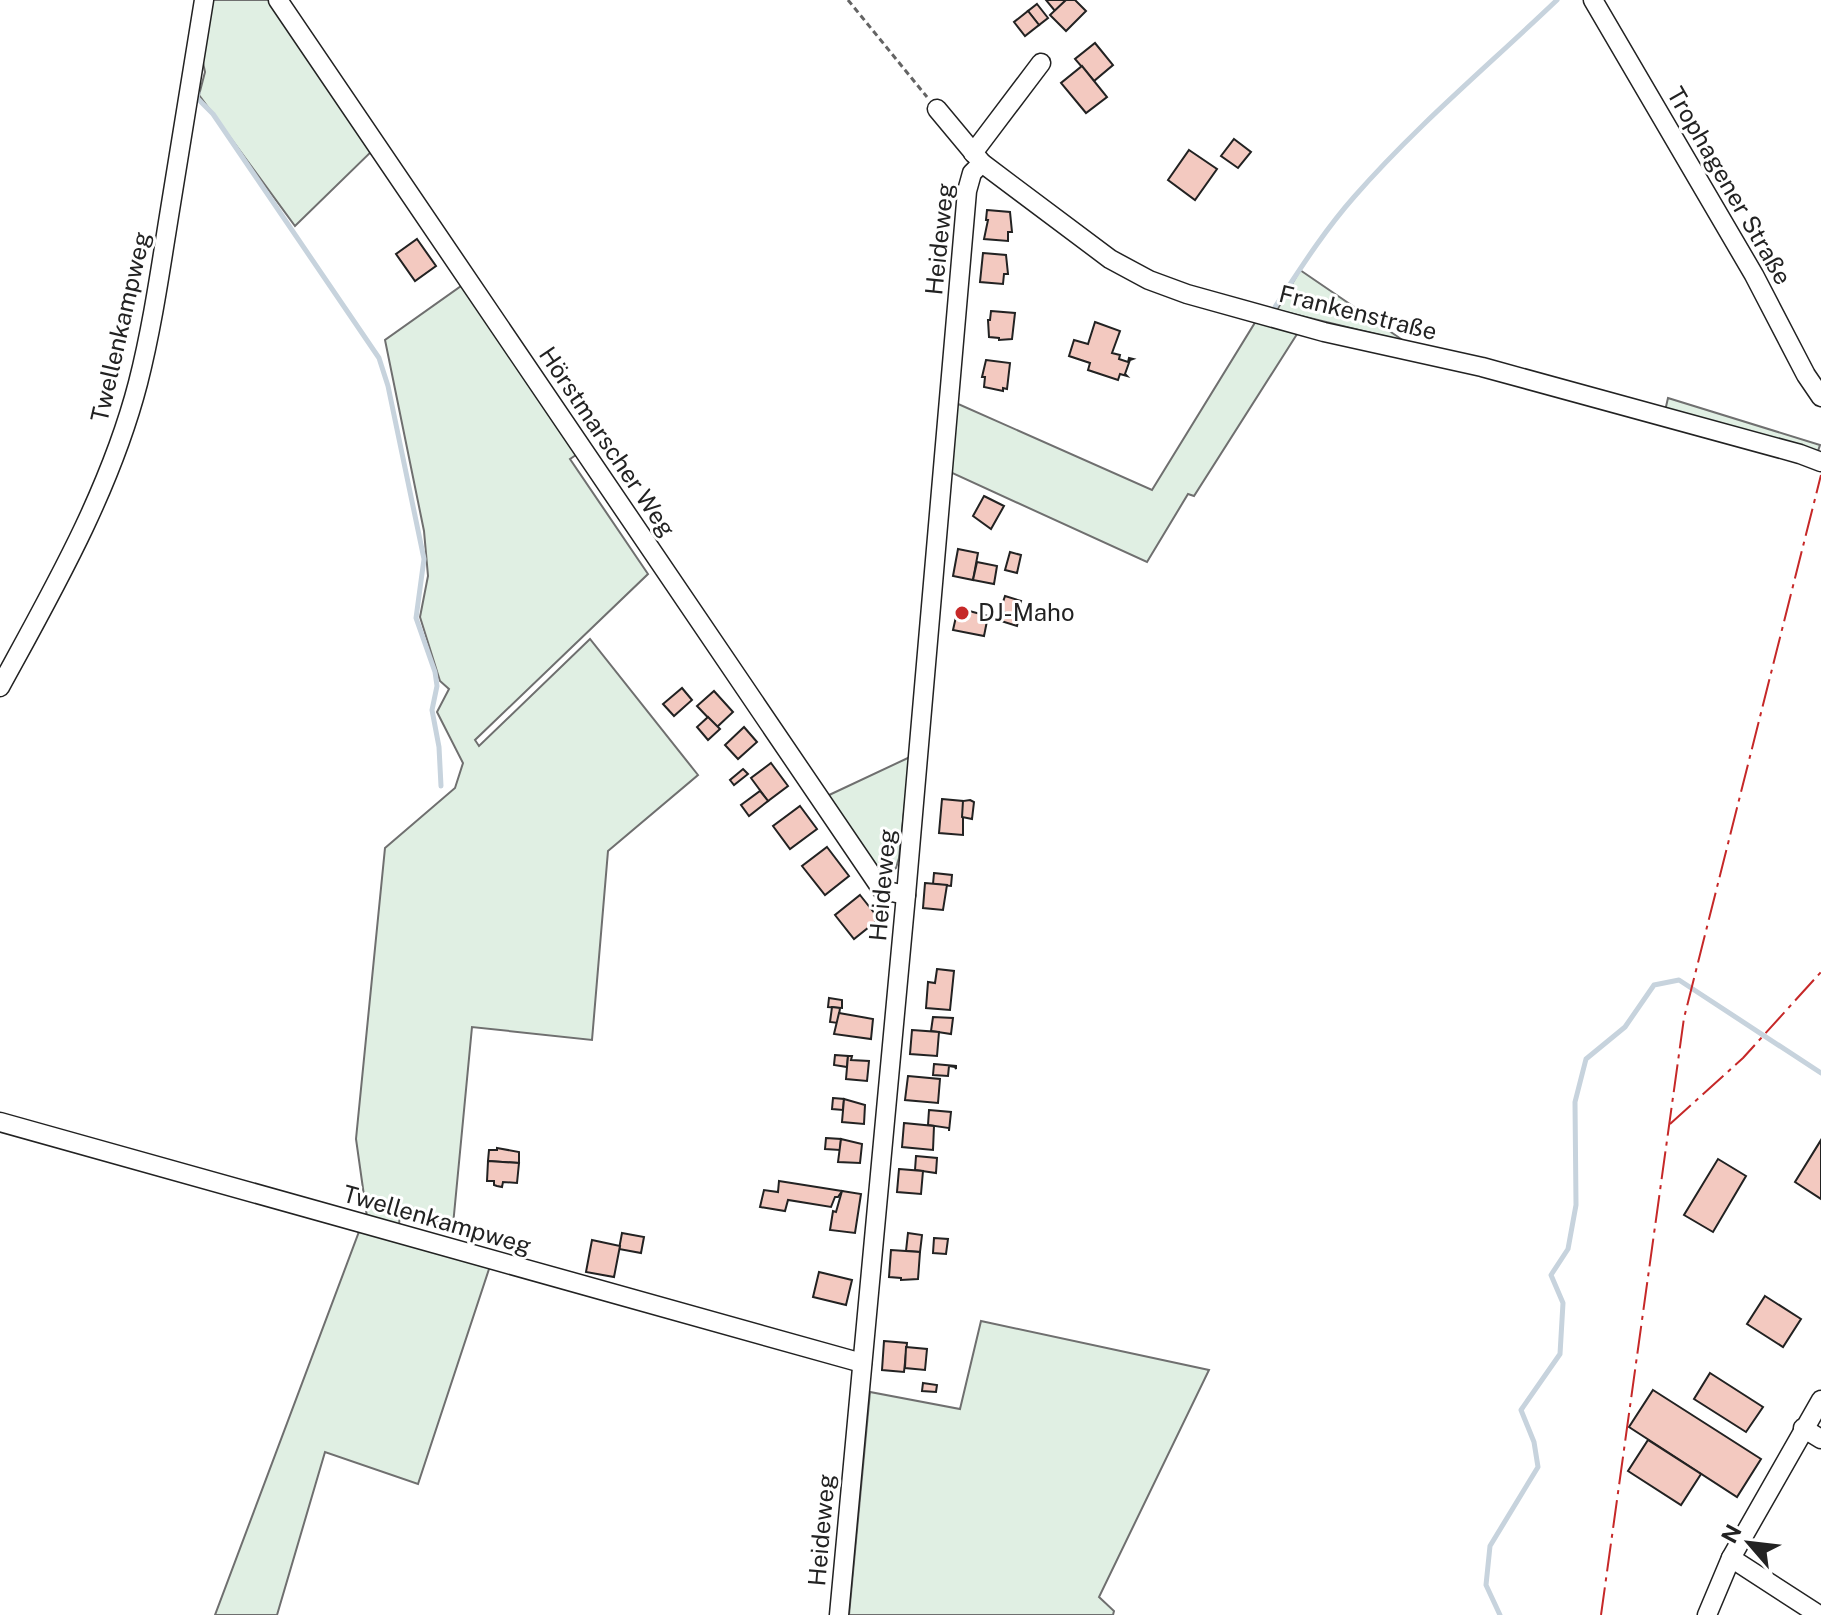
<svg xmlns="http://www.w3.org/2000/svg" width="1821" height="1615" viewBox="0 0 1821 1615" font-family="'Public Sans',sans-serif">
	<rect width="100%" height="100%" fill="#fff"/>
	<g fill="#e0efe3" stroke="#6f6f6f" stroke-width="2">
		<path d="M212,0H270L374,149L295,226L199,95L205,72L202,58Z"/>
		<path d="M1300,270L1404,341L1277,310Z"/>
		<path d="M464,284L579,453L570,459L648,574L475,740L479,746L590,639L698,775L608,851L592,1040L472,1027L453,1225L400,1212L399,1226L367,1217L356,1139L385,848L455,788L463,763L437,712L449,689L440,681L420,617L428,576L424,531L385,340Z"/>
		<path d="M1256,321L1299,331L1194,496L1188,494L1147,562L950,472L956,403L1152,490Z"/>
		<path d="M1668,398L1820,445L1817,454L1665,411Z"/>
		<path d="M910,757L899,858L896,868L889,873L875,868L827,796Z"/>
		<path d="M360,1229L491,1263L418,1484L325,1452L277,1615H215Z"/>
		<path d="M981,1321L1209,1370L1099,1597L1114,1611L1113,1615H849L870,1392L960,1409Z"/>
	</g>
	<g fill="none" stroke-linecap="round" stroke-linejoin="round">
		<g stroke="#c7d3dd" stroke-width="5">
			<path d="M198,93L197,98L213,114L379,358L388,386L424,559L416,618L435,672L437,686L432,710L439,747L441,786"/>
			<path d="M1275,307C1300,269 1324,231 1354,197C1416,126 1489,65 1557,0"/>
			<path d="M1500,1615L1486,1585L1490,1546L1538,1467L1534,1442L1521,1410L1560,1354L1563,1303L1551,1275L1568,1249L1576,1205L1575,1102L1586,1059L1625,1027L1654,985L1679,980L1821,1073"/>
		</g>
	</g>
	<g fill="#f3c9c0" stroke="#222" stroke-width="2">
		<path d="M1046,0H1066L1055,11Z"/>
		<path d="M1066,0H1075L1086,11L1066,31L1050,15Z"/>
		<path d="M1037,4L1048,18L1039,25L1028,11Z"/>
		<path d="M1028,11L1039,25L1025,36L1014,22Z"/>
		<path d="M1095,43L1113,65L1094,81L1075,59Z"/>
		<path d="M1082,66L1107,97L1086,113L1061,83Z"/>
		<path d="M1234,139L1251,152L1238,168L1221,156Z"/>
		<path d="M1189,150L1217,169L1195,200L1168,180Z"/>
		<path d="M987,210L1010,212L1012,232H1008V241L984,239L988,220H986Z"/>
		<path d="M417,239L436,266L415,281L396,254Z"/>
		<path d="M983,253L1006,255L1008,274H1004L1003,284L980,282Z"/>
		<path d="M991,311L1015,313L1012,339L999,340V338L989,337L988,320H990Z"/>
		<path d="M1095,322L1120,331L1112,353L1120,355L1119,359L1128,362L1129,358L1133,359L1130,360L1125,374L1127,376L1120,374L1118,380L1088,370L1090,363L1069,356L1074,340L1088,344Z"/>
		<path d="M986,360L1010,363L1007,389L1003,388V391L984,387L985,377H982Z"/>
		<path d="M984,496L1004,506L991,529L973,516Z"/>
		<path d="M958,549L978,553L973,580L953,576Z"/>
		<path d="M1010,552L1021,555L1017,573L1005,570Z"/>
		<path d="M977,562L997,566L994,584L973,580Z"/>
		<path d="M1005,596L1021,601L1016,616L1000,611Z"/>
		<path d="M958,608L988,616L984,636L953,630Z"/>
		<path d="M1000,611L1019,617L1017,626L998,620Z"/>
		<path d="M682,688L692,700L674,716L663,704Z"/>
		<path d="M714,691L733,712L717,727L697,706Z"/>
		<path d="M708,717L720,729L708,740L697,727Z"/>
		<path d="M744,727L757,742L738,759L725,745Z"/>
		<path d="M771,763L788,786L768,801L751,778Z"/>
		<path d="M743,769L748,774L734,785L730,780Z"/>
		<path d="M760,791L768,801L749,816L741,805Z"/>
		<path d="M942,799L963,801V835L939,833Z"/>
		<path d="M970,800L974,802L972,819L962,817L963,801Z"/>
		<path d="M800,806L817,829L790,849L773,826Z"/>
		<path d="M827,847L849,876L825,895L802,866Z"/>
		<path d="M934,873L952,875L951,886L933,884Z"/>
		<path d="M925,883L947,885L943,910L923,908Z"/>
		<path d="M860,895L879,919L854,939L835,915Z"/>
		<path d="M937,969L954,971L950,1010L926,1008L928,982L935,983Z"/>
		<path d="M829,998L842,1000V1008L828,1007Z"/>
		<path d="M832,1007L840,1008L838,1023L830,1022Z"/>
		<path d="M839,1013L873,1019L871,1039L834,1034Z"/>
		<path d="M933,1017L953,1018L951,1034L931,1031Z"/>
		<path d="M912,1030L939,1032L937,1056L910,1054Z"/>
		<path d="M835,1055L848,1056L847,1067L834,1065Z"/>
		<path d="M848,1056H852L851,1060L869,1061L867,1081L846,1079Z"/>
		<path d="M934,1064L956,1066V1069L955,1067L949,1066L948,1076L933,1075Z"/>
		<path d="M908,1076L940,1079L938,1103L905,1100Z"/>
		<path d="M833,1098L844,1099L843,1110L832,1109Z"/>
		<path d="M844,1099L865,1105L864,1124L842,1122Z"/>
		<path d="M929,1110L951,1112L949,1131V1128L928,1125Z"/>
		<path d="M904,1123L934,1126L933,1150L902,1147Z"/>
		<path d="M826,1138L841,1139L840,1150L825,1149Z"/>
		<path d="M841,1139L862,1144L860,1163L838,1162Z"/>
		<path d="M1821,1140V1199L1795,1182Z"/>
		<path d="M497,1148L519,1152V1163L488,1161L489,1150H497Z"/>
		<path d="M916,1156L937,1158L936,1173L915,1170Z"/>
		<path d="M1718,1159L1746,1176L1713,1232L1684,1215Z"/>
		<path d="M488,1161L519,1163L517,1183L503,1182L502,1187L497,1186L494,1185V1181H487Z"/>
		<path d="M899,1169L923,1171L921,1194L897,1192Z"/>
		<path d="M779,1181L842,1191L838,1197H835L831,1207L788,1200L785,1211L760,1207L764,1190L778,1192Z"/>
		<path d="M842,1191L861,1194L855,1233L830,1230L833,1211L836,1212Z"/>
		<path d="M622,1233L644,1237L641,1253L619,1249Z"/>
		<path d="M908,1233L922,1235L920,1252L906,1251Z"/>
		<path d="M934,1238L948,1239L946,1254L933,1253Z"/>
		<path d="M592,1240L620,1246L614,1277L586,1272Z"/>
		<path d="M891,1250L920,1252L918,1279L901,1280V1278L889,1277Z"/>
		<path d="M819,1272L852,1280L846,1305L813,1297Z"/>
		<path d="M1765,1296L1801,1319L1783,1347L1747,1324Z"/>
		<path d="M884,1341L907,1343L904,1372L882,1370Z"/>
		<path d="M906,1347L927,1349L925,1370L905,1368Z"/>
		<path d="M1710,1373L1763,1407L1746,1432L1694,1399Z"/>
		<path d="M923,1383L937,1385L936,1392L922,1391Z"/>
		<path d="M1653,1390L1761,1459L1737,1497L1629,1427Z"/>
		<path d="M1648,1440L1701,1474L1681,1505L1628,1471Z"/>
	</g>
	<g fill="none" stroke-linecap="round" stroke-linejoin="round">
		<defs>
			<g id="minor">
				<path d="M278,0L882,890L906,895"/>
				<path d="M1593,0L1754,275L1806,375L1821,397"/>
				<path d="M937,109L982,163L1110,259L1149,280L1187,294L1324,332L1482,367L1800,454L1821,462"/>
				<path d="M973,153L1041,63"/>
				<path d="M0,687C53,590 110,491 138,383C152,328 160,272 169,216C181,144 193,72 204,0"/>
				<path d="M0,1122L862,1363"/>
				<path d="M1803,1428L1821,1439"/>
				<path d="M1731,1558L1819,1615"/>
				<path d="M839,1615L906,895L967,191L972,173L982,163"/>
				<path d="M1707,1615L1731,1558L1821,1400"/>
			</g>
		</defs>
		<use href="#minor" stroke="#222" stroke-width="21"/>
		<path stroke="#646464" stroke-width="3" stroke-dasharray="6 4" stroke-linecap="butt" d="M848,0L927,97"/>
		<use href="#minor" stroke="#fff" stroke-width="18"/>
		<g stroke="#c62828" stroke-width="2" stroke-dasharray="28 6 4 6" stroke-linecap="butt">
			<path d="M1670,1124L1743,1058L1821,972"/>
			<path d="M1601,1615L1684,1018L1821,475"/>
		</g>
	</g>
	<circle fill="#c62828" stroke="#fff" stroke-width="3" cx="962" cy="613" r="8"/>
	<g text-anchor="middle" stroke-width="6" stroke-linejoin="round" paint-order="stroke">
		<g font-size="24" fill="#222" stroke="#fff">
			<text transform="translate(1729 186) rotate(60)" y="8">Trophagener Straße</text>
			<text transform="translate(940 239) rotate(-84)" y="8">Heideweg</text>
			<text transform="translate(1358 313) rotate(14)" y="8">Frankenstraße</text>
			<text transform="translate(121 327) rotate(-77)" y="8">Twellenkampweg</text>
			<text transform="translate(607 442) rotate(56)" y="8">Hörstmarscher Weg</text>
			<text transform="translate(883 885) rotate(-85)" y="8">Heideweg</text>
			<text transform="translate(437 1220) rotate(16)" y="8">Twellenkampweg</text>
			<text transform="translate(822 1530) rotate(-85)" y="8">Heideweg</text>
		</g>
		<g font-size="24" fill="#222" stroke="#fff" text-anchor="start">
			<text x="978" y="621">DJ-Maho</text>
		</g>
	</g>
	<g transform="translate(1749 1543) rotate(298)" stroke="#ffffff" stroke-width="6" paint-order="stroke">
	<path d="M0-6L14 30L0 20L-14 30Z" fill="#222222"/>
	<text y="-12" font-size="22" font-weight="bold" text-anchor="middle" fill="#222222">N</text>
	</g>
</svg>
